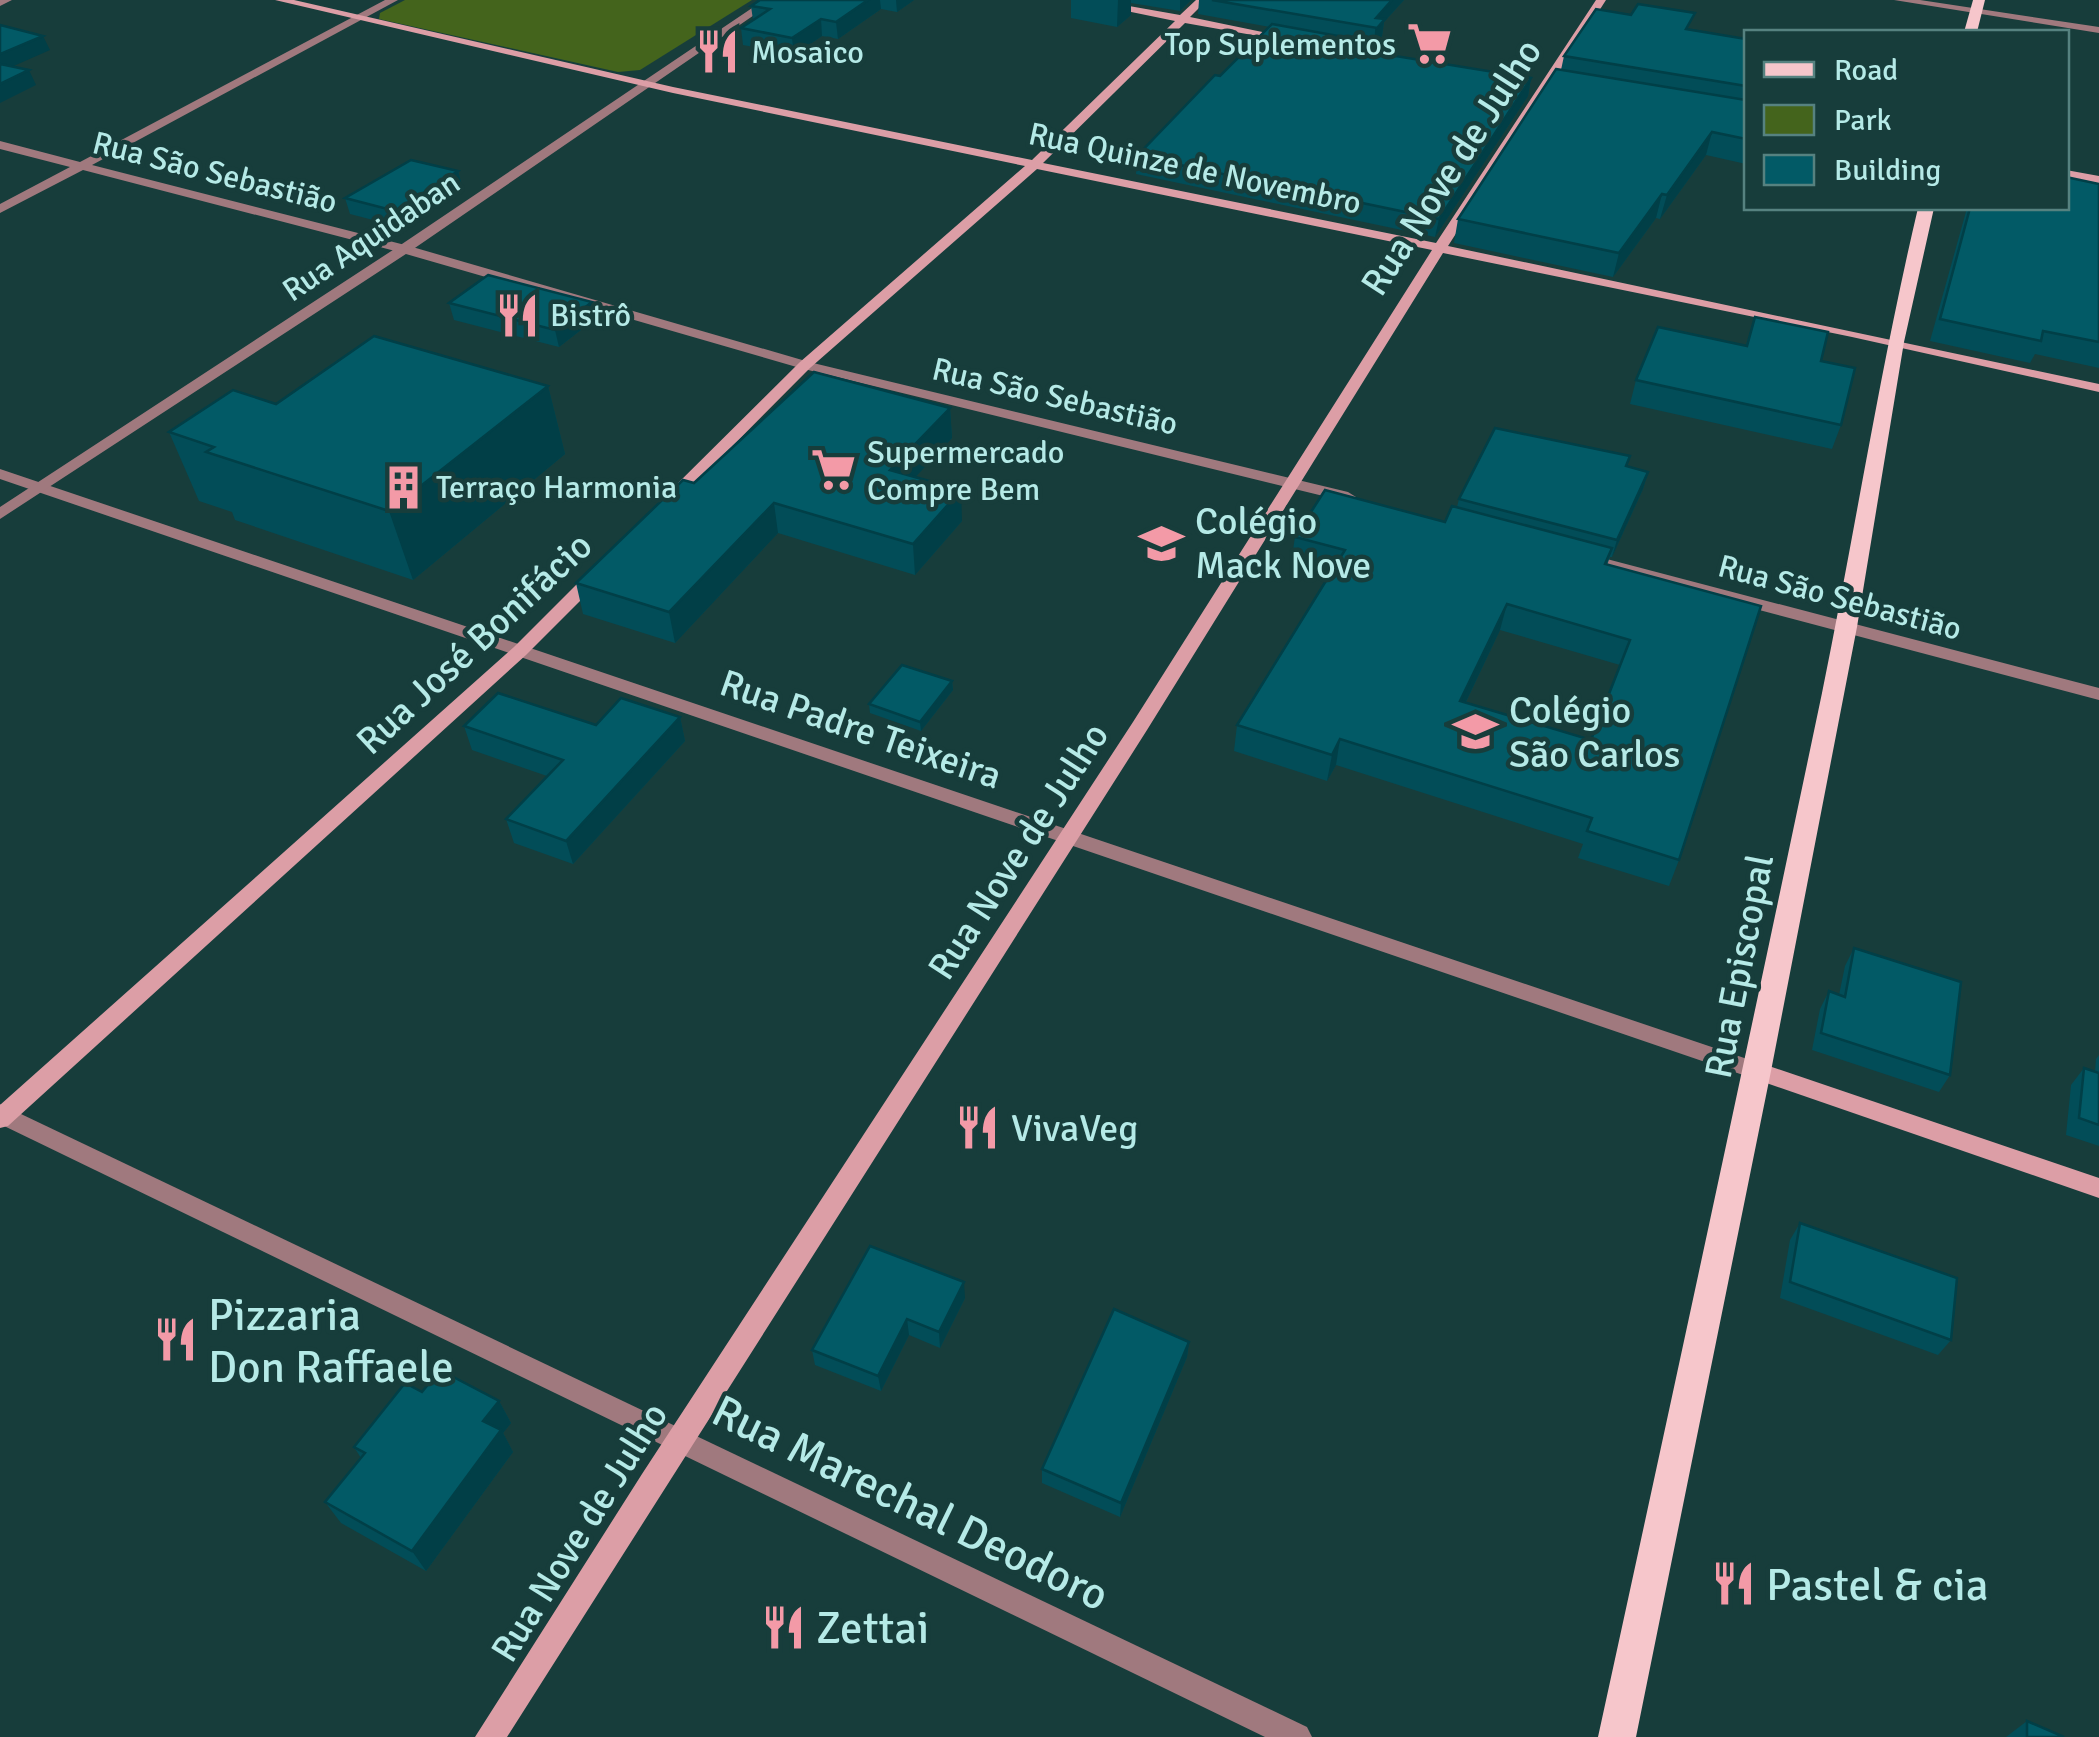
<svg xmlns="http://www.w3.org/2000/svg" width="2099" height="1737" viewBox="0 0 2099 1737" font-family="Signika,sans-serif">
	<rect width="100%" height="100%" fill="#173d3b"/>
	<path fill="#44641c" d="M405,0H752L640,70L618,72L379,19L380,13Z"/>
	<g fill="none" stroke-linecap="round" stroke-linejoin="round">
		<g fill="#a0797e" fill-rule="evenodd">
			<path d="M385,0H398L92,165L409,246L809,362L1348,492L1356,497L1348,502L800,368L399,252L83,170L0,213V204L70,167L0,149V141L80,162Z"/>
			<path d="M1894,0H1920L2099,27V33Z"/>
			<path d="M0,469L1765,1065L1768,1071L1765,1077L1757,1080L1749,1077L0,479Z"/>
			<path d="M1584,553L2099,688V700L1578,562L1576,558Z"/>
			<path d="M0,1104L1307,1727L1312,1737H1265L0,1124Z"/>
		</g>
		<g fill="#a0797e" fill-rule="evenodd">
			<path d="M0,0H12L0,6Z"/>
			<path d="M764,0H776L409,252L0,519V507L399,246Z"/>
		</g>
		<g fill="#dc9ea6" fill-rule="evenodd">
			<path d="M275,0H294L673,87L1032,160L1175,21L1073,0H1095L1180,15L1196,0H1207L1190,17L1291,38L1286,41L1185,23L1043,163L1436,243L1596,0H1606L1448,246L2099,384V392L1852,337L1443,253L1147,730L507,1737H475L642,1474L1133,722L1432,250L1037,169L810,368L678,501H666V495L800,362L1025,166L673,93Z"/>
			<path d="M2066,170L2099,176V184L2066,178Z"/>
			<path d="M595,571L603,576L601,580L526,655L8,1126L0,1128V1105L514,647L589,572Z"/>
			<path d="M1757,1062L2099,1178V1198L1749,1077L1746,1071L1749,1065Z"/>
		</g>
		<g fill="#f6c6cb" fill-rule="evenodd">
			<path d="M1973,0H1985L1977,32H1964Z"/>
			<path d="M1918,208H1934L1904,342L1857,627L1771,1071L1636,1737H1598C1674,1389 1749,1041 1822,693C1855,531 1880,369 1918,208Z"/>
		</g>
	</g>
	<g fill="#024d58" fill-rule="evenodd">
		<path d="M760,0H914L897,12L881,9L838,39L822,36L794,55L743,45L741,28L753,20L751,6Z"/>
		<path d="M1071,0H1191L1180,11L1131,3V15L1117,27L1071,18Z"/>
		<path d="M1199,0H1404L1384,22L1382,36L1374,45L1366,44L1365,51L1531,78L1528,96L1435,237L1136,174L1137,156L1270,27L1198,14Z"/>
		<path d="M1691,29L1746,39V164L1706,155L1660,219L1656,218L1613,277L1454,243L1458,219L1561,70L1564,56Z"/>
		<path d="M458,171L462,186L400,227L350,214L345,198Z"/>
		<path d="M2099,184V368L2035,354L2030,363L1930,341L1967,208H2066Z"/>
		<path d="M592,302L595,319L559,347L454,320L449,303Z"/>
		<path d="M1755,317L1821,361L1841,425L1832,449L1630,404L1636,380L1746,345Z"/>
		<path d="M548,386L565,454L413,580L235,520L232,512L199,501L169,432L276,404Z"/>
		<path d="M950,408L952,438L915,477L962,521L915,575L778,533L675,643L583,614L576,583L694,483Z"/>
		<path d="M1627,467L1648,472L1643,489L1612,557H1610L1607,565L1761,606L1679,860L1669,886L1578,858L1583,844L1336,765L1327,781L1234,751L1237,725L1331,573L1291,563L1295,537L1445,522L1457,507L1459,499ZM1500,630L1620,665L1591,740L1466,702Z"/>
		<path d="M952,681L953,690L921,731L870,713L869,704Z"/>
		<path d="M680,717L685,741L573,864L514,843L506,819L547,776L472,750L464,726L596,725Z"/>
		<path d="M1854,948L1950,1075L1939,1092L1812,1050L1820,1009L1829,991L1839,995L1845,966Z"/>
		<path d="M2099,1055V1146L2066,1135L2071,1085L2084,1068L2095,1072L2096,1059Z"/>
		<path d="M1800,1223L1951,1340L1938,1355L1780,1298L1790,1240Z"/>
		<path d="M965,1298L940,1348L909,1335L881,1391L815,1365L812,1350Z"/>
		<path d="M1189,1342L1187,1357L1120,1517L1042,1483V1469Z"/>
		<path d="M422,1392L499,1401L511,1423L503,1433L513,1452L426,1571L341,1523L325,1502L361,1458L354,1447Z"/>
		<path d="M2027,1721L2064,1737H2006Z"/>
	</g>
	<g fill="#013f47">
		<path d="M868,0H880L881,9L838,39L836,22Z"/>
		<path d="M896,0H914L897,12Z"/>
		<path d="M1118,0H1131V15L1117,27Z"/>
		<path d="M1180,0H1191L1180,11Z"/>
		<path d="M1392,0H1404L1384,22L1382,36L1374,45L1376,18Z"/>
		<path d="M821,19L822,36L794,55L792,38Z"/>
		<path d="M43,36L50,50L0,72V54Z"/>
		<path d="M29,70L36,85L0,103V84Z"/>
		<path d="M1531,78L1528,96L1435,237L1439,219Z"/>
		<path d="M1712,132L1706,155L1660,219L1667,195Z"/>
		<path d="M458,171L462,186L400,227L395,211Z"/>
		<path d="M1662,194L1656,218L1613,277L1619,253Z"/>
		<path d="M592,302L595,319L559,347L555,330Z"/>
		<path d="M548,386L565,454L413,580L389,511Z"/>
		<path d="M950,408L952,438L893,501L890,470Z"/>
		<path d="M1648,472L1643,489L1612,557L1617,540Z"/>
		<path d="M961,490L962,521L915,575L913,544Z"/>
		<path d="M774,503L778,533L675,643L669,612Z"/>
		<path d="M1507,604L1500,630L1454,727L1460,701Z"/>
		<path d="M952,681L953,690L921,731L920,722Z"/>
		<path d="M680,717L685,741L573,864L566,841Z"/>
		<path d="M1340,739L1336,765L1327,781L1332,755Z"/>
		<path d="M964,1282L965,1298L940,1348L939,1332Z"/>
		<path d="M907,1319L909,1335L881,1391L878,1376Z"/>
		<path d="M1189,1342L1187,1357L1120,1517L1121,1503Z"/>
		<path d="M499,1401L511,1423L503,1433L513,1452L426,1571L412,1551L483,1421Z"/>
	</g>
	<g fill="#025a66" stroke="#013f47" stroke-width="2.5" fill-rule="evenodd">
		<path d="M760,0H868L836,22L821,19L792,38L741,28L770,9L751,6Z"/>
		<path d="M1212,0H1392L1376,18L1385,19L1377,28Z"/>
		<path d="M1638,4L1695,13L1686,29L1746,39V86L1564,56L1596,9L1631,15Z"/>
		<path d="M1272,24L1366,41L1358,50L1531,78L1439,219L1137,156L1215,75L1220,76Z"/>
		<path d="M0,25L43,36L0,54Z"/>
		<path d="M0,64L29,70L0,84Z"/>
		<path d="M1556,69L1746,100V139L1712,132L1667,195L1662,194L1619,253L1458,219Z"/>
		<path d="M411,160L458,171L395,211L345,198Z"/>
		<path d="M2066,177L2099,184V342L2043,331L2041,341L1940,319L1970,208H2066Z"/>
		<path d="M488,275L592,302L555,330L449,303Z"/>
		<path d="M1755,317L1828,332L1821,361L1855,368L1841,425L1636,380L1658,327L1747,346Z"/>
		<path d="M374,336L548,386L389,511L206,452L214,447L169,432L233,390L276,404Z"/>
		<path d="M814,372L950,408L890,470L961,490L913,544L774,503L669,612L576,583L683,480L694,483Z"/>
		<path d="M1495,428L1630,456L1626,466L1648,472L1617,540L1459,499Z"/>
		<path d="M1325,490L1445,522L1452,506L1612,548L1605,564L1761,606L1679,860L1587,831L1592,818L1340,739L1332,755L1237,725L1345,550L1295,537ZM1507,604L1630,640L1591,740L1460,701Z"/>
		<path d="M902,665L952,681L920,722L869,704Z"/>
		<path d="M498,693L596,725L621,698L680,717L566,841L506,819L563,760L464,726Z"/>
		<path d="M1854,948L1961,982L1950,1075L1821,1033L1829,991L1845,997Z"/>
		<path d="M2084,1068L2099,1073V1125L2079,1118Z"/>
		<path d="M1800,1223L1957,1278L1951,1340L1790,1282Z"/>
		<path d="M870,1246L964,1282L939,1332L907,1319L878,1376L812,1350Z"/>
		<path d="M1114,1309L1189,1342L1121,1503L1042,1469Z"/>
		<path d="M440,1370L499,1401L483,1421L501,1430L412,1551L325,1502L365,1453L354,1447L405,1383L422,1392Z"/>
		<path d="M2027,1721L2064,1737H2027Z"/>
	</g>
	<defs>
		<symbol id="supermarket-bare" viewBox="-9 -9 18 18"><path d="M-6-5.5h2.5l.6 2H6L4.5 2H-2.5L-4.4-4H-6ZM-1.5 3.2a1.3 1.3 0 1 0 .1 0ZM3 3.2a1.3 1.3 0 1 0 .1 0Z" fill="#f39aa7" stroke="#173d3b" stroke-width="2.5" paint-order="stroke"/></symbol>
		<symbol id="restaurant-bare" viewBox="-9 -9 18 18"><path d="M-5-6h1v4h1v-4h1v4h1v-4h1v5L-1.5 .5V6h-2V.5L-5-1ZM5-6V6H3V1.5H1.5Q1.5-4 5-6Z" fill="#f39aa7" stroke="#173d3b" stroke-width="2.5" paint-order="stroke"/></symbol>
		<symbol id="building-bare" viewBox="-9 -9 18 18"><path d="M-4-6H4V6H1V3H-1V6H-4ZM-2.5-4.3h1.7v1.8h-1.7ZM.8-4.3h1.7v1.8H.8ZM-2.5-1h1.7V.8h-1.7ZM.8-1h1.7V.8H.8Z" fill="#f39aa7" stroke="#173d3b" stroke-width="2.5" paint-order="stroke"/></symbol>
		<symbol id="school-bare" viewBox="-9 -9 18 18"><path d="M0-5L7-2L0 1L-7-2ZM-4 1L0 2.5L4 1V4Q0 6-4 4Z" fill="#f39aa7" stroke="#173d3b" stroke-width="2.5" paint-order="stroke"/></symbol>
		<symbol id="university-bare" viewBox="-9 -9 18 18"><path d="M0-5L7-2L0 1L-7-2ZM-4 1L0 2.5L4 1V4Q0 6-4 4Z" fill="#f39aa7" stroke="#173d3b" stroke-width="2.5" paint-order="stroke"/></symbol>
	</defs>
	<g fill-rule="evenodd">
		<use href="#supermarket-bare" x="1398" y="12" width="63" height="63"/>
		<use href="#restaurant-bare" x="686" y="20" width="63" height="63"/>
		<use href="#restaurant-bare" x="486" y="284" width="63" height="63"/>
		<use href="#supermarket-bare" x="802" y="438" width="63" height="63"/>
		<use href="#building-bare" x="372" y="456" width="63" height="63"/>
		<use href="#school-bare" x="1130" y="512" width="63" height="63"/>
		<use href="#university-bare" x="1444" y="700" width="63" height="63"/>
		<use href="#restaurant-bare" x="946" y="1096" width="63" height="63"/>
		<use href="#restaurant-bare" x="144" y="1308" width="63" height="63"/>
		<use href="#restaurant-bare" x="1702" y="1552" width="63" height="63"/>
		<use href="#restaurant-bare" x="752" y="1596" width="63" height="63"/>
	</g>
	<g text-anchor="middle" stroke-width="9" stroke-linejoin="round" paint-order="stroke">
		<g font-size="32" fill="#b5eae7" stroke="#173d3b" text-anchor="start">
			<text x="1396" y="55" text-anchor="end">Top Suplementos</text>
			<text x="751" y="63">Mosaico</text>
			<text x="550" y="326">Bistrô</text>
			<text x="867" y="463">Supermercado<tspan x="867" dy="37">Compre Bem</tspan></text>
			<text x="436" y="498">Terraço Harmonia</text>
		</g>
		<g font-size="32" fill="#b5eae7" stroke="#173d3b">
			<text transform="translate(1195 168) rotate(12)" y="11">Rua Quinze de Novembro</text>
			<text transform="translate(215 172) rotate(14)" y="11">Rua São Sebastião</text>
			<text transform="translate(371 236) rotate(-34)" y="11">Rua Aquidaban</text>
			<text transform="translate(1055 396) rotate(13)" y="11">Rua São Sebastião</text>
			<text transform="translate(1840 597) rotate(15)" y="11">Rua São Sebastião</text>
		</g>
		<g font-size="38" fill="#b5eae7" stroke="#173d3b">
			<text transform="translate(1451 167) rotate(-57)" y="13">Rua Nove de Julho</text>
			<text transform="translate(474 643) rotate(-43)" y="13">Rua José Bonifácio</text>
			<text transform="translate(861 729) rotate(19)" y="13">Rua Padre Teixeira</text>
			<text transform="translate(1018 851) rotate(-57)" y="13">Rua Nove de Julho</text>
			<text transform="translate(1739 966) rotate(-79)" y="13">Rua Episcopal</text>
			<text transform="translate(579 1532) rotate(-58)" y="13">Rua Nove de Julho</text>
		</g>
		<g font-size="38" fill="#b5eae7" stroke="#173d3b" text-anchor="start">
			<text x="1195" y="534">Colégio<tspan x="1195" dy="44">Mack Nove</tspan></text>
			<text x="1509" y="723">Colégio<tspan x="1509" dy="44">São Carlos</tspan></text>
			<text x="1011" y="1141">VivaVeg</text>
		</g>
		<g font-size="45" fill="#b5eae7" stroke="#173d3b" text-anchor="start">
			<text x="208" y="1330">Pizzaria<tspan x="208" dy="52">Don Raffaele</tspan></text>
			<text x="1766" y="1600">Pastel &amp; cia</text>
			<text x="816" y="1643">Zettai</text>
		</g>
		<g font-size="45" fill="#b5eae7" stroke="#173d3b">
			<text transform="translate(911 1502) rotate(26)" y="16">Rua Marechal Deodoro</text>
		</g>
	</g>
	<rect x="1744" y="30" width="325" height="180" fill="#173d3b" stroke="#568280" stroke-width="2.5"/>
	<rect x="1764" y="62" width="50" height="15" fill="#f6c6cb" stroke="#568280" stroke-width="2.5"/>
	<text x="1834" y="80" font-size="30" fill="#b5eae7">Road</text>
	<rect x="1764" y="105" width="50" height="30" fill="#44641c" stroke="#568280" stroke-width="2.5"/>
	<text x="1834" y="130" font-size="30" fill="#b5eae7">Park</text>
	<rect x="1764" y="155" width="50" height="30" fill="#025a66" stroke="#568280" stroke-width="2.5"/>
	<text x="1834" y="180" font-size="30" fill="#b5eae7">Building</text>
</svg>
